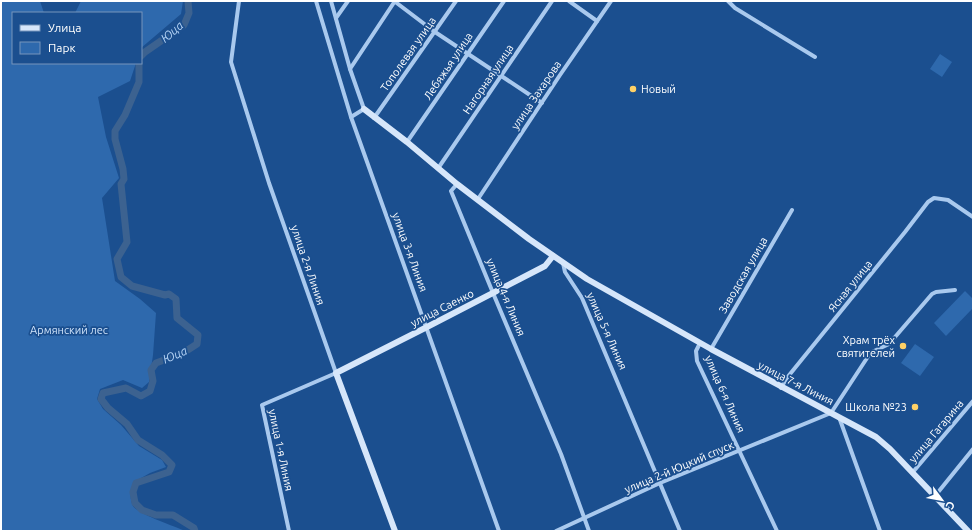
<svg xmlns="http://www.w3.org/2000/svg" width="974" height="532" viewBox="0 0 974 532" font-family="Ubuntu,sans-serif">
	<rect width="100%" height="100%" fill="#1b4f8f"/>
	<g fill="#2e69ad">
		<path d="M1,1H40L44,13H13V63H136L130,81L98,97L106,137L119,178L102,198L115,281L140,299L156,313L153,355L149,382L142,388L123,380L100,389L97,399L103,409L121,425L139,446L162,460L166,467L150,473L134,482C131,489 129,498 133,506C138,514 174,526 185,531H1Z"/>
		<path d="M81,1H183L181,14L141,48V13H75Z"/>
		<path d="M940,54L952,62L942,77L930,69Z"/>
		<path d="M965,291L973,299V308L946,336L934,323Z"/>
		<path d="M915,344L934,357L920,376L901,363Z"/>
	</g>
	<g fill="none" stroke-linecap="round" stroke-linejoin="round">
		<g stroke="#3c6290" stroke-width="7">
			<path d="M141,56L145,52L184,25L189,13L188,1"/>
			<path d="M139,63V82L125,115L115,131V139L123,169L124,179L121,184L127,242L117,259L121,277L132,286L165,295L169,294L176,299L177,318L198,335L197,344L183,353L156,363L151,370L153,381L150,391L141,396L126,388L103,393L101,399L108,408L127,424L138,440L162,455L172,465L169,472L136,483L133,492L135,503L142,510L156,515H173L194,528L195,531"/>
		</g>
		<g stroke="#a9c9ee" stroke-width="4">
			<path d="M239,1L231,62L269,183L336,373L262,405L289,531"/>
			<path d="M316,1L351,117L499,531"/>
			<path d="M331,1L350,69L364,109L351,117"/>
			<path d="M394,1L435,32L542,103"/>
			<path d="M569,1L597,21"/>
			<path d="M728,1L735,8L815,57"/>
			<path d="M336,18L348,1"/>
			<path d="M350,69L395,1"/>
			<path d="M374,118L456,1"/>
			<path d="M407,142L504,1"/>
			<path d="M439,167L552,1"/>
			<path d="M457,184L451,191L493,293L561,454L589,531"/>
			<path d="M478,199L560,75L611,1"/>
			<path d="M563,263L565,272L582,298L680,531"/>
			<path d="M700,343L696,351L697,361L777,531"/>
			<path d="M711,349L792,210"/>
			<path d="M781,388L786,379L905,232L928,202L934,198L948,200L973,217"/>
			<path d="M839,417L880,531"/>
			<path d="M913,472L973,401"/>
			<path d="M935,496L973,449"/>
			<path d="M556,531L660,483L831,413L869,355L872,352L889,344L932,294L936,292L955,290"/>
		</g>
		<g stroke="#d6e6fa" stroke-width="6">
			<path d="M364,109L407,142L457,184L529,239L587,279L711,349L876,437L890,449L968,531"/>
			<path d="M395,531L336,373L427,327L545,266L553,256"/>
		</g>
	</g>
	<g fill="#ffd166" stroke="#1b4f8f" stroke-width="1.5">
		<circle cx="633" cy="89" r="4"/>
		<circle cx="903" cy="346" r="4"/>
		<circle cx="915" cy="407" r="4"/>
	</g>
	<g text-anchor="middle" stroke-width="3.5" stroke-linejoin="round" paint-order="stroke">
		<g font-size="11" fill="#fff" stroke="#1b4f8f">
			<text transform="translate(408 54) rotate(-55)" y="4">Тополевая улица</text>
			<text transform="translate(448 66) rotate(-56)" y="4">Лебяжья улица</text>
			<text transform="translate(488 79) rotate(-56)" y="4">Нагорная улица</text>
			<text transform="translate(536 95) rotate(-56)" y="4">улица Захарова</text>
			<text transform="translate(410 252) rotate(70)" y="4">улица 3-я Линия</text>
			<text transform="translate(308 265) rotate(71)" y="4">улица 2-я Линия</text>
			<text transform="translate(743 275) rotate(-60)" y="4">Заводская улица</text>
			<text transform="translate(850 286) rotate(-51)" y="4">Ясная улица</text>
			<text transform="translate(506 297) rotate(67)" y="4">улица 4-я Линия</text>
			<text transform="translate(442 308) rotate(-27)" y="4">улица Саенко</text>
			<text transform="translate(607 331) rotate(66)" y="4">улица 5-я Линия</text>
			<text transform="translate(796 383) rotate(27)" y="4">улица 7-я Линия</text>
			<text transform="translate(725 394) rotate(66)" y="4">улица 6-я Линия</text>
			<text transform="translate(936 431) rotate(-50)" y="4">улица Гагарина</text>
			<text transform="translate(281 450) rotate(78)" y="4">улица 1-я Линия</text>
			<text transform="translate(679 467) rotate(-23)" y="4">улица 2-й Юцкий спуск</text>
		</g>
		<g font-size="11" fill="#fff" stroke="#1b4f8f" text-anchor="end">
			<text x="641" y="93" text-anchor="start">Новый</text>
			<text x="895" y="344">Храм трёх<tspan x="895" dy="13">святителей</tspan></text>
			<text x="907" y="411">Школа №23</text>
		</g>
		<g font-size="11" fill="#cfe3fa" stroke="#1b4f8f">
			<text x="69" y="334">Армянский лес</text>
		</g>
		<g font-size="12" font-style="italic" fill="#b5d3f5" stroke="#1b4f8f">
			<text transform="translate(172 32) rotate(-40)" y="4">Юца</text>
			<text transform="translate(175 355) rotate(-24)" y="4">Юца</text>
		</g>
	</g>
	<rect width="974" height="532" fill="none" stroke="#ffffff" stroke-width="4"/>
	<rect x="12" y="12" width="130" height="52" fill="#1b4f8f" stroke="#7695bc"/>
	<rect x="20" y="25" width="20" height="6" fill="#d6e6fa" stroke="#7695bc"/>
	<text x="48" y="32" font-size="12" fill="#ffffff">Улица</text>
	<rect x="20" y="42" width="20" height="12" fill="#2e69ad" stroke="#7695bc"/>
	<text x="48" y="52" font-size="12" fill="#ffffff">Парк</text>
	<g transform="translate(942 500) rotate(122)" stroke="#1b4f8f" stroke-width="3" paint-order="stroke">
	<path d="M0-3L7 15L0 10L-7 15Z" fill="#ffffff"/>
	<text y="-6" font-size="11" font-weight="bold" text-anchor="middle" fill="#ffffff">С</text>
	</g>
</svg>
